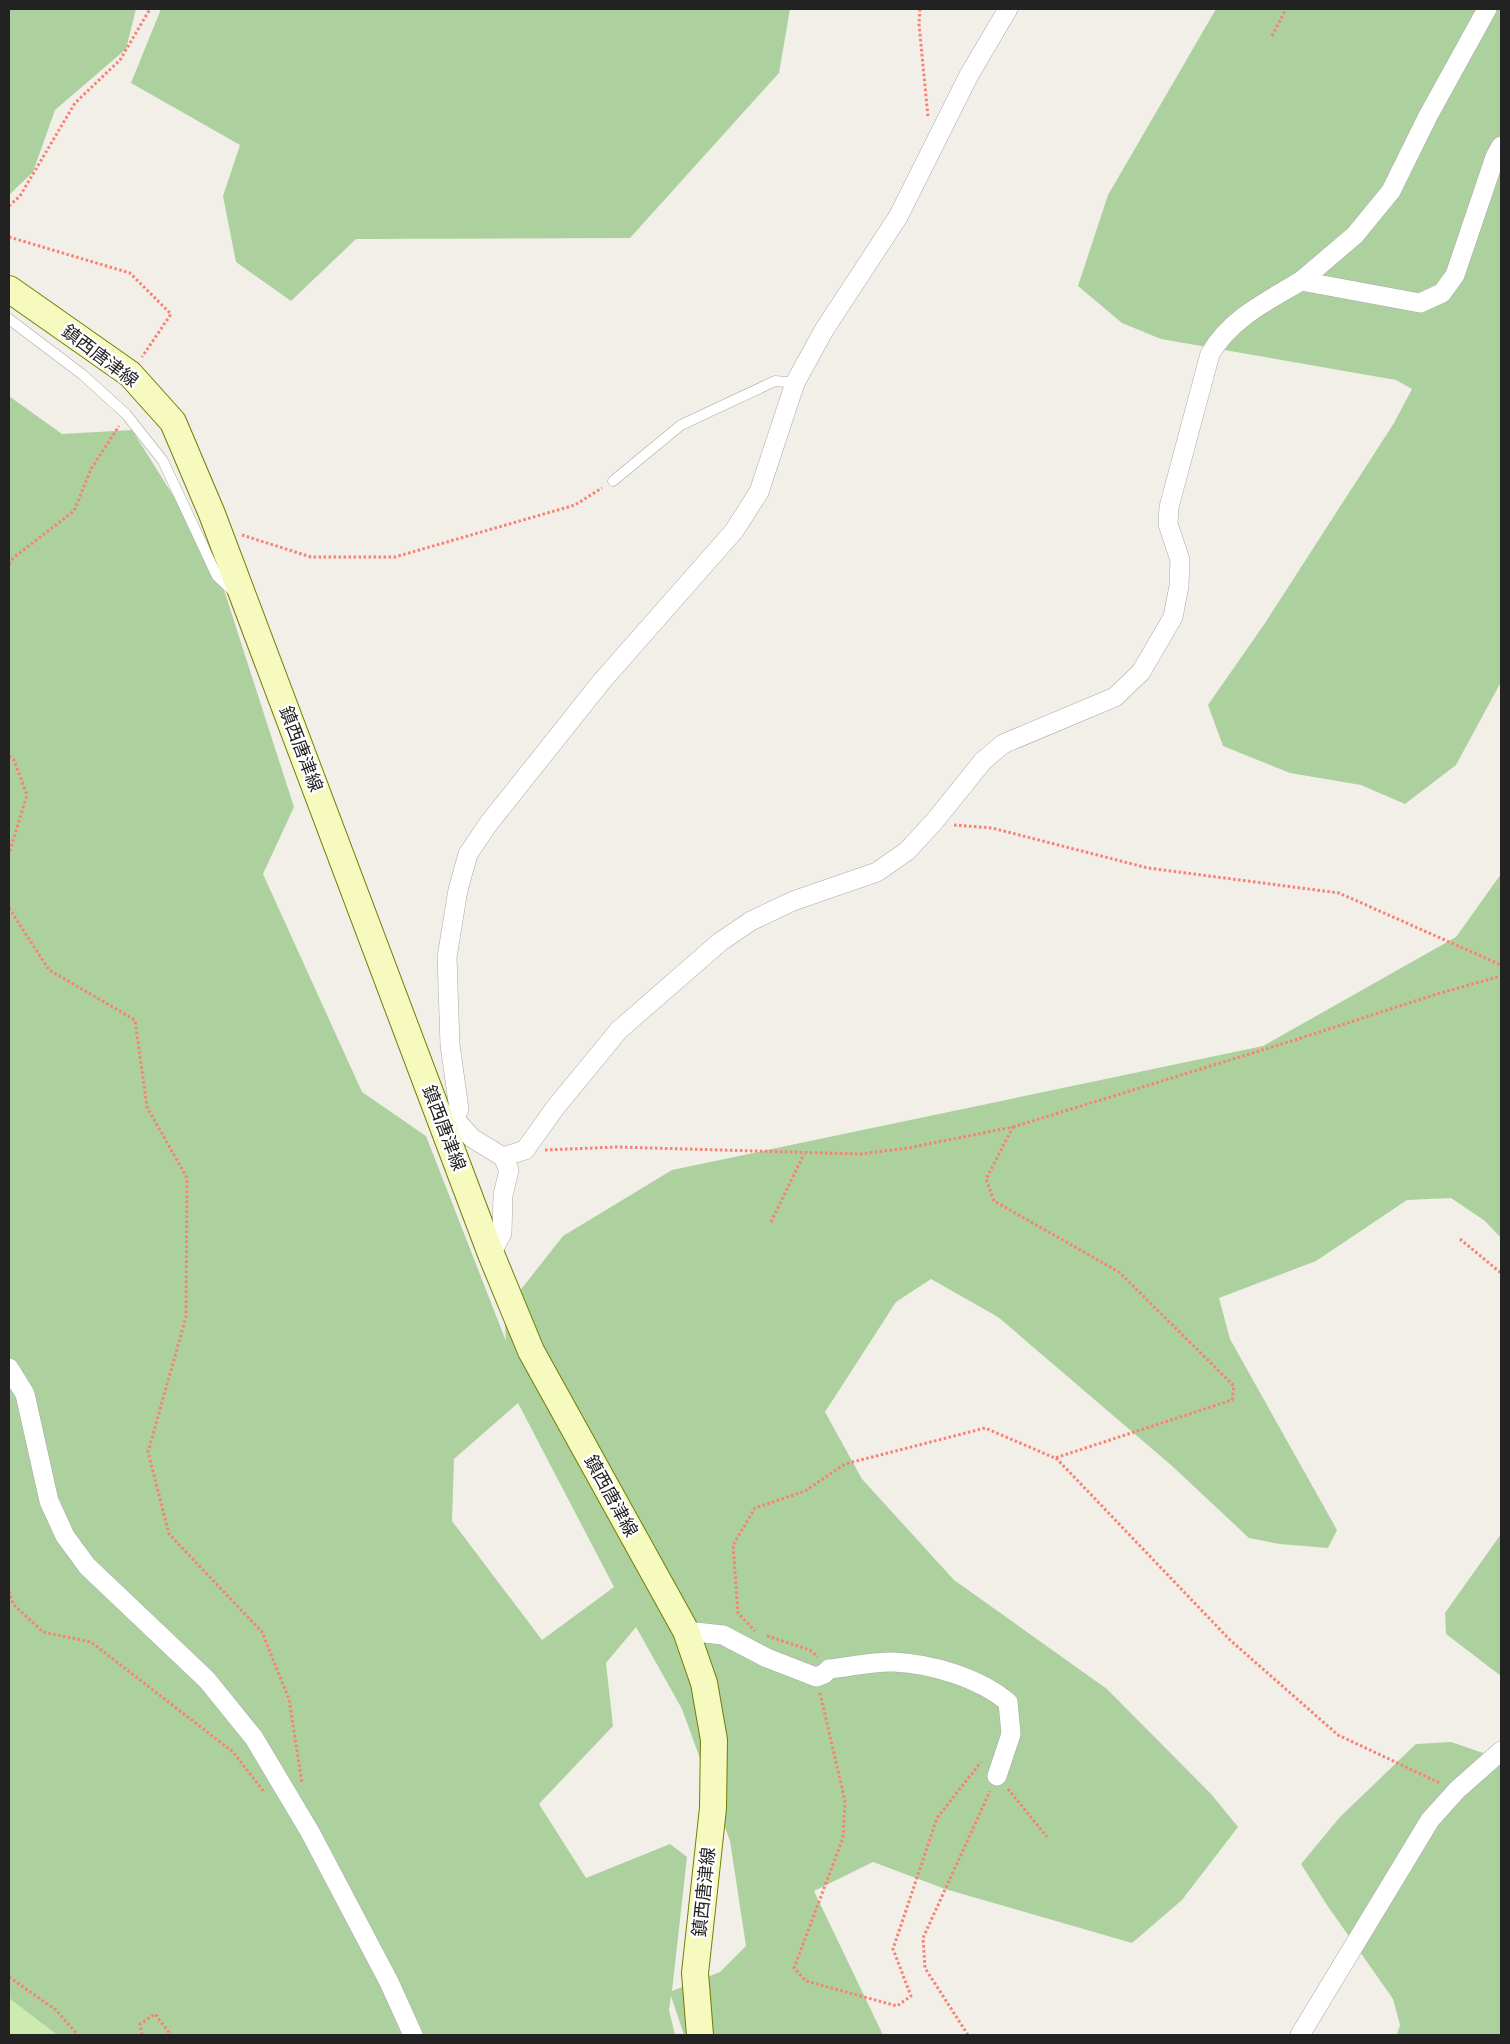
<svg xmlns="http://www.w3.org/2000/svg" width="1510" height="2044" viewBox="0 0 1510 2044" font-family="'Open Sans','Noto Sans JP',sans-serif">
	<rect width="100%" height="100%" fill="#f2efe9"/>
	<path fill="#cdebb0" d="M9,1998L57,2035H9Z"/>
	<g fill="#add19e" fill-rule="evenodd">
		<path d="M9,9H136L126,49L55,110L33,172L9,195Z"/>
		<path d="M161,9H790L779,73L630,238L356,239L291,301L236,262L223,196L240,145L131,83Z"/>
		<path d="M1216,9H1501V682L1456,765L1405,804L1361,785L1290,773L1223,746L1208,705L1265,623L1394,423L1412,389L1396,380L1161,339L1122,323L1078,286L1108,195Z"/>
		<path d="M9,396L62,434L132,430L215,562L294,807L263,874L362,1092L426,1136L506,1341L504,1311L563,1236L672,1170L1263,1046L1456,937L1501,874V1238L1485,1221L1451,1198L1407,1200L1316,1261L1219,1298L1230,1339L1337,1530L1328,1548L1279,1544L1249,1538L1171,1465L998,1317L931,1279L896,1302L825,1412L862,1479L954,1580L1107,1689L1212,1795L1238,1827L1182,1900L1132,1943L945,1889L873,1862L814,1891L883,2035H684L671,1996L669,2010L675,2035H57L9,1998ZM518,1403L614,1587L542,1640L452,1521L454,1459ZM636,1627L682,1709L730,1841L746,1946L720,1972L672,1991L687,1857L670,1844L586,1878L539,1804L613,1726L606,1663Z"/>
		<path d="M1501,1534V1676L1446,1634L1445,1613Z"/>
		<path d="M1451,1742L1501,1759V2035H1397L1400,2025L1393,1999L1327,1905L1301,1864L1340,1817L1416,1744Z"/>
	</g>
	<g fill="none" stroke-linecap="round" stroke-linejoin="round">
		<defs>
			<g id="service">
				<path d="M9,319L83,375L126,414L163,461L217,576L233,591"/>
				<path d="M613,481L681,425L775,381L795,383"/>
			</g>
			<g id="minor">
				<path d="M1301,281L1355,235L1391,191L1428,116L1487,9"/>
				<path d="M454,1118L459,1109L450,1045L447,957L458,890L468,854L489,823L602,681L734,531L759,492L795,383L824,330L898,217L969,75L1008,9"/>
				<path d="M443,1121L454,1118L472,1138L503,1157L509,1170L503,1195L502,1233L491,1254"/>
				<path d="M503,1157L525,1150L555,1108L619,1030L720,942L751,921L793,901L877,872L907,851L933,823L983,761L1003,744L1115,697L1141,672L1173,617L1179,586L1180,560L1168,524L1169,507L1210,354C1230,319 1267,301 1301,281L1420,303L1442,293L1455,275L1495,157L1501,146"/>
				<path d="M9,1368L25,1394L49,1501L65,1536L87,1566L207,1680L254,1738L310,1832L389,1982L413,2035"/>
				<path d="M686,1631L723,1635L767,1658L816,1677L824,1674L829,1669C850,1667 873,1661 894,1662C933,1664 979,1678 1008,1702L1011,1734L997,1776"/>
				<path d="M1300,2035L1430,1820L1457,1790L1501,1751"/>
			</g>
			<path id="secondary" d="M9,289L130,374L173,422L212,514L491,1254L531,1351L686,1631L704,1683L714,1740L713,1808L695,1973L700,2035"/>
		</defs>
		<use href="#service" stroke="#a9a9a9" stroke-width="11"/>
		<use href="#minor" stroke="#a9a9a9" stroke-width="20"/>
		<use href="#secondary" stroke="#707d05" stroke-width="28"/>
		<g stroke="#fa8072" stroke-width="3" stroke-dasharray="2.5 2.5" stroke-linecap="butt">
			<path d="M920,9L919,24L928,117"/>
			<path d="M1272,36L1286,9"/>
			<path d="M9,206L20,196L75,103L120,60L150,9"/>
			<path d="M9,237L130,273L171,314L142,357"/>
			<path d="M242,535L311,557H395L575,505L602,488"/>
			<path d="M9,564L13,558L74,511L91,469L119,426"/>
			<path d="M9,756L14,760L27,795L9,854"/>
			<path d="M954,825L992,828L1148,868L1339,893L1501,965"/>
			<path d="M9,908L49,970L135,1020L147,1107L187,1178L186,1317L148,1452L169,1534L262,1632L289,1699L302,1783"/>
			<path d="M1013,1127L1298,1039L1437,994L1501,976"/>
			<path d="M545,1150L617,1147L860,1154L908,1148L1013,1127L986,1179L994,1201L1119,1272L1234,1386L1232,1400L1055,1458L985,1428L845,1464L805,1491L755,1508L733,1545L738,1613L755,1631"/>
			<path d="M771,1222L804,1154"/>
			<path d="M1460,1239L1501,1273"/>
			<path d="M1056,1458L1230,1640L1338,1735L1440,1783"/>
			<path d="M9,1591L13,1604L43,1632L91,1642L233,1752L264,1792"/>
			<path d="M767,1636L810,1650L818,1657"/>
			<path d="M820,1693L845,1801L843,1838L794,1968L806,1981L897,2006L911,1996L893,1949L937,1818L981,1762"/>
			<path d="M1008,1789L1047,1837"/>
			<path d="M9,1977L56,2010L78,2035"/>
			<path d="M142,2035L140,2024L155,2014L171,2035"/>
			<path d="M968,2035L925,1968L923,1938L990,1791"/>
		</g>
		<use href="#service" stroke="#fff" stroke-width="10"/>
		<use href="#minor" stroke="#fff" stroke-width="19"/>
		<use href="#secondary" stroke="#f7fabf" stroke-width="26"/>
	</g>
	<g text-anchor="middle" stroke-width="5" stroke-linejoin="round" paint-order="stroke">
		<g font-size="18" fill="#222" stroke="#fff">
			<text transform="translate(100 356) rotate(37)" y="6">鎮西唐津線</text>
			<text transform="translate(301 749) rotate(69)" y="6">鎮西唐津線</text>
			<text transform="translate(444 1128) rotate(69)" y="6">鎮西唐津線</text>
			<text transform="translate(611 1496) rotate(61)" y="6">鎮西唐津線</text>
			<text transform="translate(704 1892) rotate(-84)" y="6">鎮西唐津線</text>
		</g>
	</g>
	<rect width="1510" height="2044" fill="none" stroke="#222222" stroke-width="20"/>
</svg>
